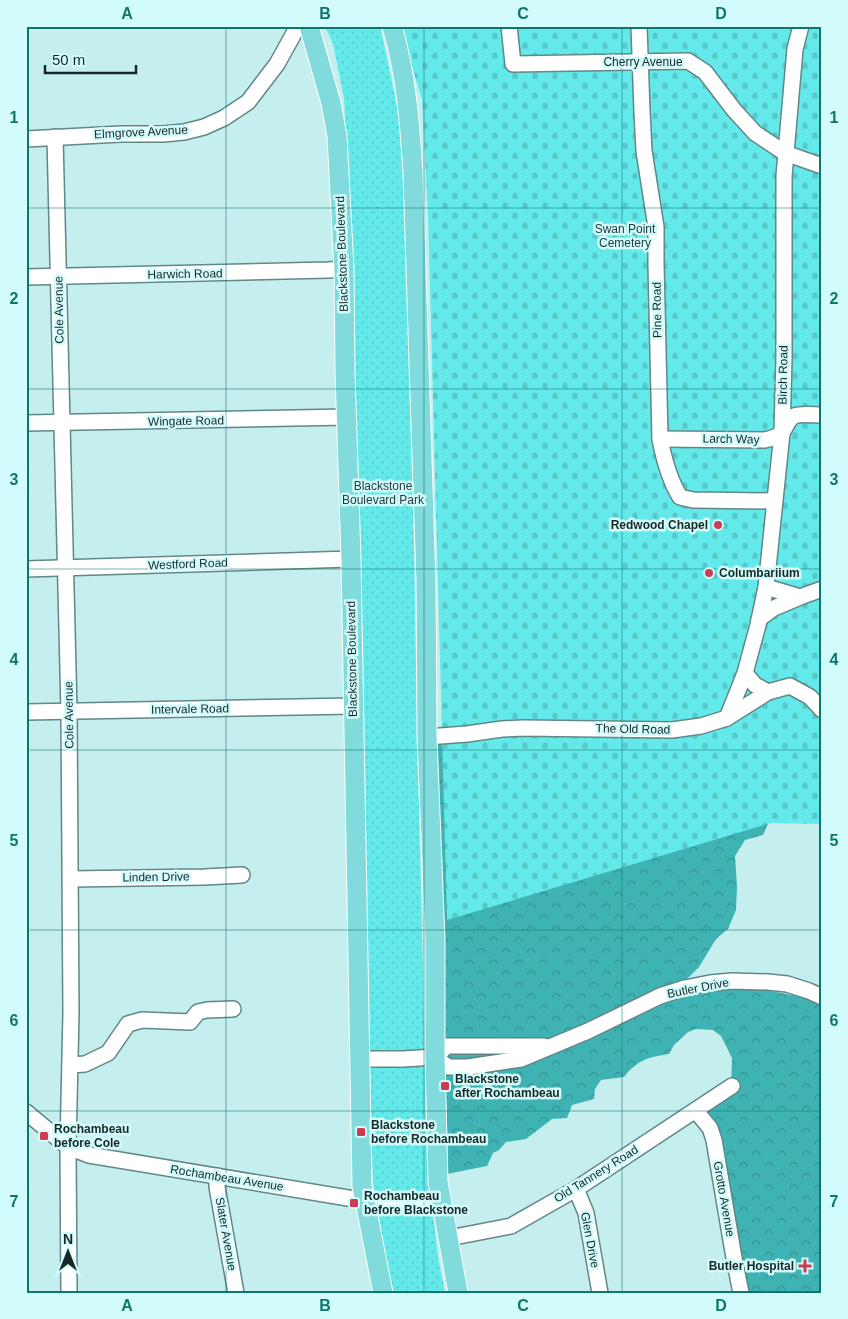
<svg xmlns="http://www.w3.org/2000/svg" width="848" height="1319" viewBox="0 0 848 1319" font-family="Arial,sans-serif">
	<defs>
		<pattern id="grass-dots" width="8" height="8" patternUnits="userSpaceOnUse" patternTransform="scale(1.25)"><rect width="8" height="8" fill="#64e9ea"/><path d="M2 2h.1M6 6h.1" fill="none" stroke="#56c8c9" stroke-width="1.8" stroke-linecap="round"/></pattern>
		<pattern id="forest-crowns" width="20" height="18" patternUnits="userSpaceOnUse" patternTransform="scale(1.25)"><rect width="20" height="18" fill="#3fb3b4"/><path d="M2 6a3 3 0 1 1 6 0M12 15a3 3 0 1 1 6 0" fill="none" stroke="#349292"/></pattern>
		<pattern id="cemetery-stones" width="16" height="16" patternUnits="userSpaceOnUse" patternTransform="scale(1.25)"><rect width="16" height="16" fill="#64e9ea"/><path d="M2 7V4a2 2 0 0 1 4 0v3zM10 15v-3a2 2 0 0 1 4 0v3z" fill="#56c8c9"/></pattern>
	</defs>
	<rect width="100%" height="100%" fill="#c5eeee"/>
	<path fill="url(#grass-dots)" d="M325,26H380L399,115L406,226L414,552L418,765L425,1062L429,1177L438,1257L445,1293H392L373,1183L352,416L350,212L344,98L333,44Z"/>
	<path fill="url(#forest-crowns)" d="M468,741L780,796L763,835L745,840L735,856L737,887L736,910L728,929L716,939L699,967L672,994L718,988L749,987L819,1000L822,1001V1293H745L700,1114L731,1092L732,1058L721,1036L713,1030L696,1029L688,1032L674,1045L669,1054C649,1057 637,1060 624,1077L601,1080L595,1089L594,1099L572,1105L567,1118L552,1119L526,1139L506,1142L499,1150L493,1153L487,1166L442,1175L430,742Z"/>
	<path fill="url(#cemetery-stones)" d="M400,26H822V824L771,823L447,920L428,213L422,100Z"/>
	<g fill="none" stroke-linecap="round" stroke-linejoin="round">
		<defs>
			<g id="minor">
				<path d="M509,26L513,64L688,61L705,72L734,110L755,133L785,153L822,166"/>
				<path d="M639,26L642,111L644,151L656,227V264L660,439C664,460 669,479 680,497L693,500L774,501"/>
				<path d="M55,137L69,711L71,1013L68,1147L69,1293"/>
				<path d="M26,139L121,134H163L184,132L204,127L224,118L248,102L277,64L298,26"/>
				<path d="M26,277L328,270L344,269"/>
				<path d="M26,423L347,417"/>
				<path d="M660,439L764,440C770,439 778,437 782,432C787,427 787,420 794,416C801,413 814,415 822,415"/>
				<path d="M26,569L351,559"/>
				<path d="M766,587L800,597L822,589"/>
				<path d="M759,619L774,608L800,597"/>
				<path d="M745,673L755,685L768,692"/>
				<path d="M26,712L353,706"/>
				<path d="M727,718L745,673L758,625L766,587L782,433L784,358V176L795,49L801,26"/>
				<path d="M427,737L467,734L502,729L523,728L672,730L701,726L727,718L768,692L790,686L810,697L822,710"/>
				<path d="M71,879L205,877L242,875"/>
				<path d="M435,1057L448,1067H468L521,1059L588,1031L660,996L685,988L710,983L732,981L768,982L787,984L809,991L822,997"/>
				<path d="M360,1059H403L435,1057L447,1046H544"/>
				<path d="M70,1065L85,1064L108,1053L128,1024L142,1020L190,1022L198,1012L207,1010L233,1009"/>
				<path d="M696,1111L710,1128L714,1140L734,1258L741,1293"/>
				<path d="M26,1112L68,1147L89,1155L384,1204L441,1200"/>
				<path d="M217,1176V1187L236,1293"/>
				<path d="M576,1189L586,1213L600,1293"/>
				<path d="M449,1238L511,1226L576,1189L732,1086"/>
			</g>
			<g id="major">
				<path d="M309,26L331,103L337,136L344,269L345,372L351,559L362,1186L383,1293"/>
				<path d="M392,26C406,74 410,124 413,173L426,583L427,737L435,939V1057L438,1182L458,1293"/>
			</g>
		</defs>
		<use href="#minor" stroke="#618787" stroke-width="18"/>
		<use href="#major" stroke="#fff" stroke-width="21"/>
		<use href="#minor" stroke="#fff" stroke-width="15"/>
		<use href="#major" stroke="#81dadc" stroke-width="19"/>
	</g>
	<path fill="none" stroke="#0f766e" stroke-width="1" stroke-opacity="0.55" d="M226,26V1293M424,26V1293M622,26V1293M26,208H822M26,389H822M26,569H822M26,750H822M26,930H822M26,1111H822"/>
	<g fill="#cb3b51" stroke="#d2fcfb" stroke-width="2">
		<circle cx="718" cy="525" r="5"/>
		<circle cx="709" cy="573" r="5"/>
		<rect x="440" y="1081" width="10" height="10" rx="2.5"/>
		<rect x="356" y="1127" width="10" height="10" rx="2.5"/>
		<rect x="39" y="1131" width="10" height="10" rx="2.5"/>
		<rect x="349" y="1198" width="10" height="10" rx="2.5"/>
		<path d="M802.5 1258.5h5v5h5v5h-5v5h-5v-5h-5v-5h5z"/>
	</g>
	<g text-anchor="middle" stroke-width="5" stroke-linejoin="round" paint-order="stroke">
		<g font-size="12" fill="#182828" stroke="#d2fcfb">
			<text x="643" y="66">Cherry Avenue</text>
			<text transform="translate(141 132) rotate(-3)" y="4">Elmgrove Avenue</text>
			<text transform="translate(342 254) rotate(-92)" y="4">Blackstone Boulevard</text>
			<text transform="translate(185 274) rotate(-1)" y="4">Harwich Road</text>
			<text transform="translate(59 310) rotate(-91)" y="4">Cole Avenue</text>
			<text transform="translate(657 310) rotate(-91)" y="4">Pine Road</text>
			<text transform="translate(783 375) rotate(-89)" y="4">Birch Road</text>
			<text transform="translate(186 421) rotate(-1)" y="4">Wingate Road</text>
			<text transform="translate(731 439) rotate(1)" y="4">Larch Way</text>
			<text transform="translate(188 564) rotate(-2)" y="4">Westford Road</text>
			<text transform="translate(352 659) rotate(-91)" y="4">Blackstone Boulevard</text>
			<text transform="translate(190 709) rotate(-1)" y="4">Intervale Road</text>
			<text transform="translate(69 715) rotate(-91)" y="4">Cole Avenue</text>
			<text transform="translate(633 729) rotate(1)" y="4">The Old Road</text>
			<text transform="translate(156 877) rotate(-1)" y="4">Linden Drive</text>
			<text transform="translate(698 988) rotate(-11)" y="4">Butler Drive</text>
			<text transform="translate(596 1174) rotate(-32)" y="4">Old Tannery Road</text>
			<text transform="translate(227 1178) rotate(9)" y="4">Rochambeau Avenue</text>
			<text transform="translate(724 1199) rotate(80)" y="4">Grotto Avenue</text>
			<text transform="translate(226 1234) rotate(80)" y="4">Slater Avenue</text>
			<text transform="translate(590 1240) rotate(79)" y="4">Glen Drive</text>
		</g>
		<g font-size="12" fill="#233d3d" stroke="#d2fcfb">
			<text x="625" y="233">Swan Point<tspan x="625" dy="14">Cemetery</tspan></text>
			<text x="383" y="490">Blackstone<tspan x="383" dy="14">Boulevard Park</tspan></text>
		</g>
		<g font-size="12" font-weight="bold" fill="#182828" stroke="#d2fcfb" text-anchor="start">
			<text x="708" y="529" text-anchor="end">Redwood Chapel</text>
			<text x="719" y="577">Columbariium</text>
			<text x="455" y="1083">Blackstone<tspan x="455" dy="14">after Rochambeau</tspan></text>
			<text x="371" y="1129">Blackstone<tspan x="371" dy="14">before Rochambeau</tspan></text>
			<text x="54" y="1133">Rochambeau<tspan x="54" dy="14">before Cole</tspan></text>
			<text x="364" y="1200">Rochambeau<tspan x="364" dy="14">before Blackstone</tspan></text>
			<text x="794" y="1270" text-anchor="end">Butler Hospital</text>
		</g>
	</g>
	<rect width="848" height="1319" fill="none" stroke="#d2fcfb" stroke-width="55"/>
	<g transform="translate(68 1252)" stroke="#d2fcfb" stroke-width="4" paint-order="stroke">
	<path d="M0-4L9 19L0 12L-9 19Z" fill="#182828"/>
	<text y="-8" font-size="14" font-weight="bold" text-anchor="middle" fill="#182828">N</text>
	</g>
	<path d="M45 65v8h91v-8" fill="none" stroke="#182828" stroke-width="2.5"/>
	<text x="52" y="65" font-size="15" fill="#182828" stroke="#d2fcfb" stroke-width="4" paint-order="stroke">50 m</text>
	<rect x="28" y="28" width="792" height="1264" fill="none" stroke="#0f766e" stroke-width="2"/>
	<g font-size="16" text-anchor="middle" font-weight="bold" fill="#0f766e">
		<text x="127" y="19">A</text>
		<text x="325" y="19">B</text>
		<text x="523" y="19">C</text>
		<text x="721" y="19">D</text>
		<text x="14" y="123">1</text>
		<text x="834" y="123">1</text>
		<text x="14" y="304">2</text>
		<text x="834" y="304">2</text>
		<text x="14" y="485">3</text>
		<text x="834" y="485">3</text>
		<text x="14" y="665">4</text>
		<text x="834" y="665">4</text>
		<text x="14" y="846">5</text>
		<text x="834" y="846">5</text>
		<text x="14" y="1026">6</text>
		<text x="834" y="1026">6</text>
		<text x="14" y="1207">7</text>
		<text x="834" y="1207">7</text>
		<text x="127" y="1311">A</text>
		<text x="325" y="1311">B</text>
		<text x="523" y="1311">C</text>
		<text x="721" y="1311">D</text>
	</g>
</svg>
